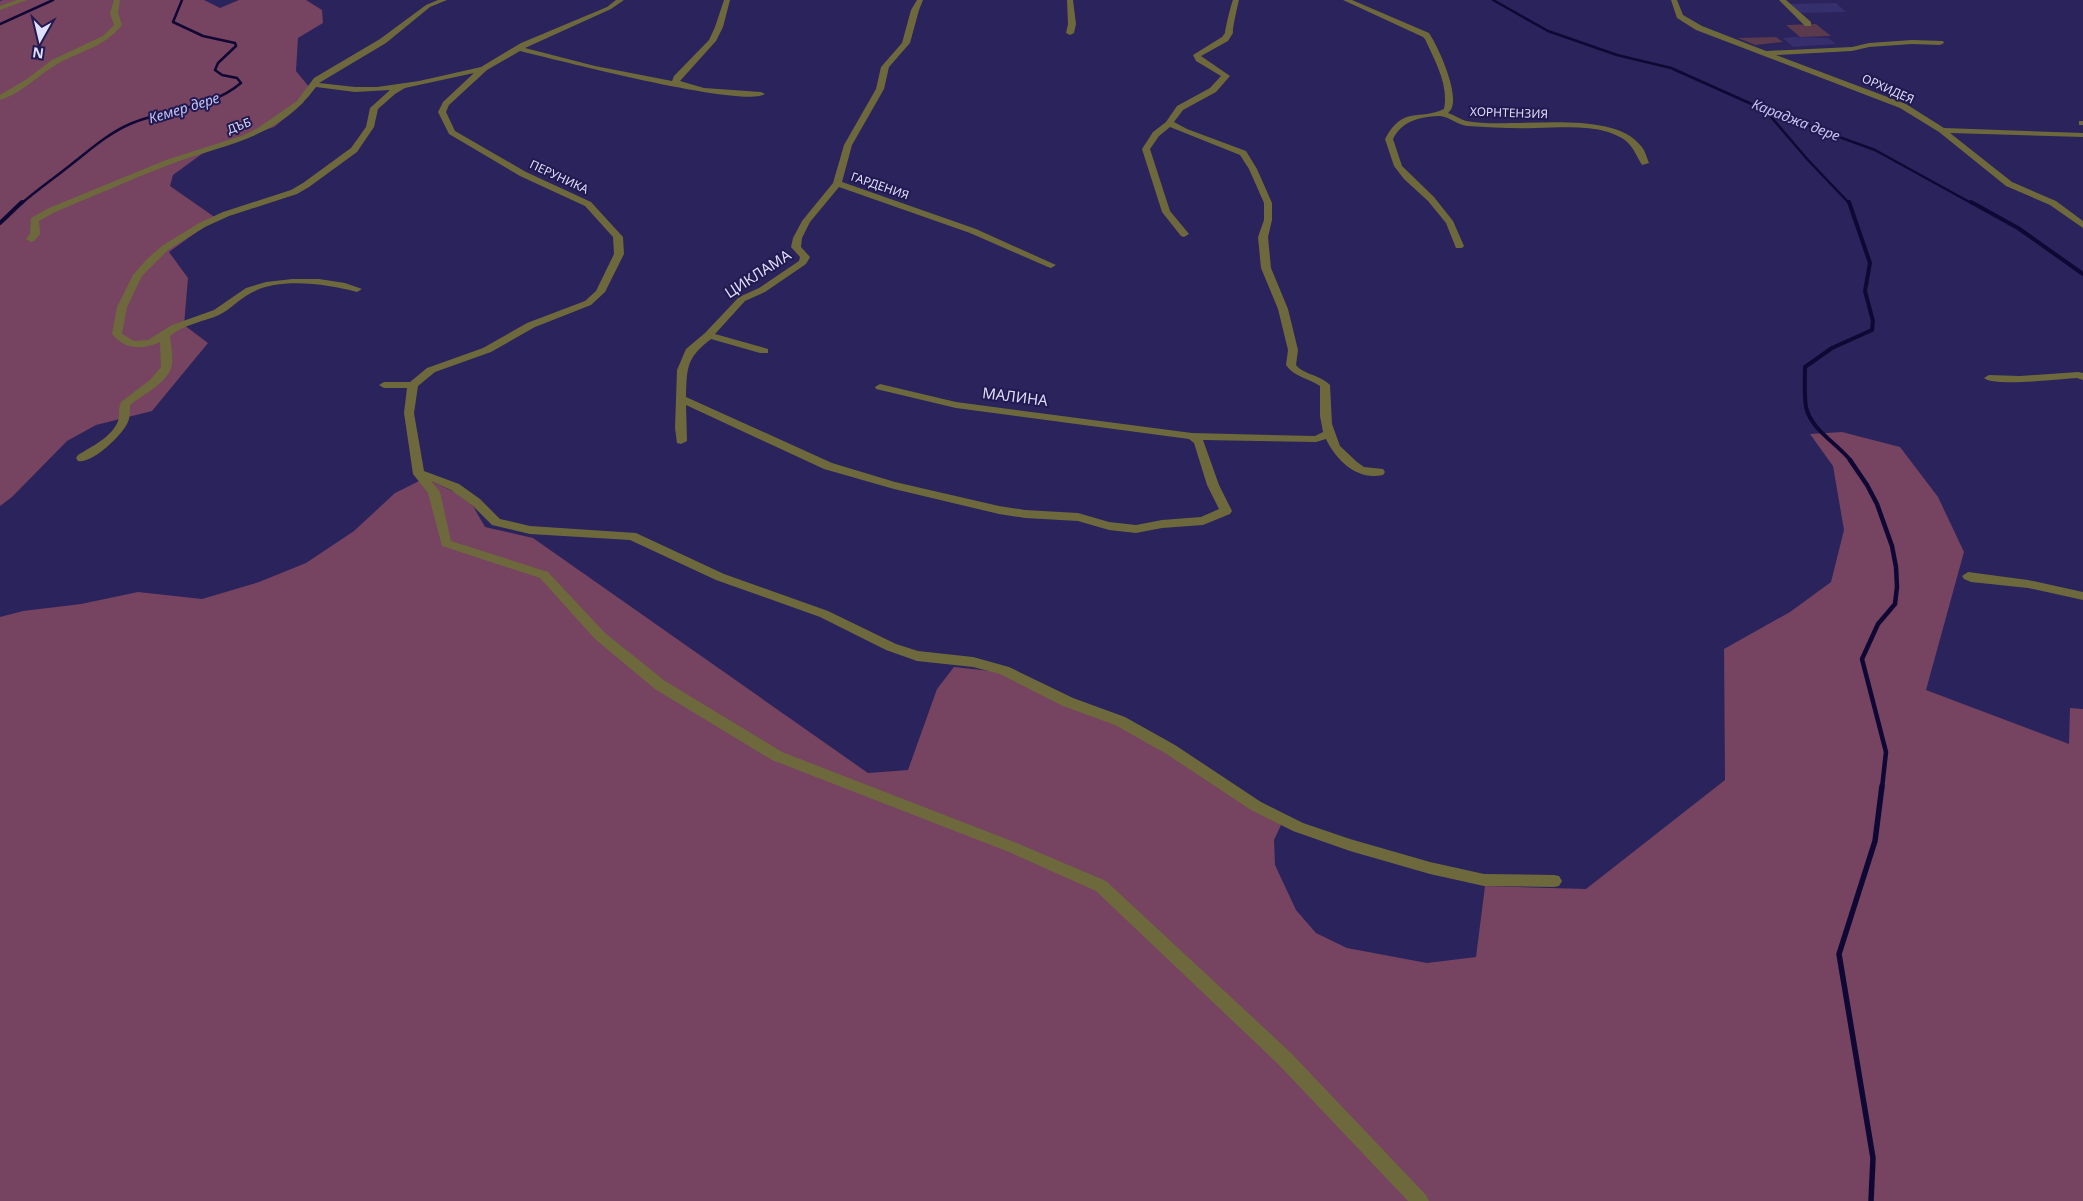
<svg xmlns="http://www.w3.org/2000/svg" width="2083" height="1201" viewBox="0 0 2083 1201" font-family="'Noto Sans',sans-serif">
	<rect width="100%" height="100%" fill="#2a235c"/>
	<g fill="#362f6d">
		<path d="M1836,3L1846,12L1796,13L1786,4Z"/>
		<path d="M1794,37L1828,38L1836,44L1793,47L1783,38Z"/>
	</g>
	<g fill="#5a3a4c">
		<path d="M1816,24L1831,36L1800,37L1786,25Z"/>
		<path d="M1776,37L1783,42L1755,45L1738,38Z"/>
	</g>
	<g fill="#764361">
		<path d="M3,0H204L220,8L239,0H306L322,10L323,23L298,38L296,71L310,88L303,103L274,127L210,148L173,175L170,186L216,218L169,252L188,278L184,325L208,343L152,411L96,425L67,441L12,497L0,506V1Z"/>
		<path d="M1842,432L1900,447L1938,497L1964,552L1926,690L2069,744L2070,708L2083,709V1201H0V617L23,611L81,604L138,592L202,599L259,582L306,563L354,531L395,493L425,478L469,499L485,527L533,538L868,773L908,770L937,689L954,667L1000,672L1185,752L1281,825L1274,840L1275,865L1296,910L1316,933L1347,948L1427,963L1476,957L1485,886L1586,889L1725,780L1724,649L1790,612L1831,582L1844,530L1833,466L1810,434Z"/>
	</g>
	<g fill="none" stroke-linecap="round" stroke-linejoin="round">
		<g stroke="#100834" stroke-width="2.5">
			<path d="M1493,0L1548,31L1617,55L1671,68L1765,110L1875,150L1973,204"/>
			<path d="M0,24L53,0"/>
			<path d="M1765,110L1808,160L1850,204"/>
			<path d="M21,204C38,189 56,177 73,163C91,149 109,133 130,124C167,108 209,110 241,83L237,78L222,75L215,70L218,63L236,46L235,43L203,36L173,22L182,0"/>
		</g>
		<g stroke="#100834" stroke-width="4">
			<path d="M1849,202L1870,263L1865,291L1873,321L1872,330L1832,348L1805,367C1805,380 1804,394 1806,407C1811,430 1837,443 1851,461"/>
			<path d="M1971,202L2018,228L2083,274"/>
			<path d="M0,223L22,202"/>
		</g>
		<path stroke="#100834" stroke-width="4.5" d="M1850,460L1867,485L1877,504L1892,546L1896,567L1897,587L1895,604L1878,624L1862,659L1886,752L1882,788"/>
		<path stroke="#100834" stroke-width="5.5" d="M1871,1201L1873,1158L1839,954L1875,841L1882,786"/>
		<g fill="#6d693d" fill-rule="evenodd">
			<path d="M17,0H27L0,10V6Z"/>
			<path d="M114,0H120L118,13L122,25C104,47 83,50 59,63C39,74 23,93 0,100V95L27,79L52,60L103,36L114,25L110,13Z"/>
			<path d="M438,0H447L430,7L386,43L319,83L355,87H377L419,81L481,67L521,43L607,7L616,0H624L611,9L525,48L595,66L672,81L674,76L709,40L715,27L724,0H730L723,27L716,41L680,81L704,88L761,92L765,94C745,109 553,59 520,51L487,70L449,105L446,112L455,131L526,172L591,202L623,237L624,254L605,292L591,305L535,327L491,352L435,372L418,386L414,413L424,471L459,484L480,499L500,519L530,526L636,533L724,574L828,611L896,644L918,651L973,657L1009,667L1073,698L1125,717L1175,745L1261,802L1303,823L1350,839L1430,862L1484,874L1554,875L1559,876L1562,881L1559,886L1554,887L1484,886L1430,874L1350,851L1293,831L1251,810L1165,753L1115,725L1063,706L1000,674L973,667L917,661L886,650L820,617L716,580L630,540L530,534L492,525L472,505L451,490L431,481L440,492L451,541L548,572L605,633L665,681L782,752L1019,844L1106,881L1290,1052L1426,1195L1429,1201H1408L1278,1064L1096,891L1009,852L772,760L655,689L595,639L540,578L442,546L428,493L413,474L404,413L407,388H384L379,385L384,382H410L427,368L483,348L527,323L585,301L596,291L614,254L613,237L585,206L520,176L449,134L438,112L443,102L474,73L405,88L395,94L378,109L374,127L357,152L309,187L297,194L229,216L205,227L168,250L142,276L127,307L122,334L134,341L148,340L172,325L214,310L246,288L266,282L292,279H319L345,283L362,289L357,292C327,284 279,277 251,293C239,299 231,309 219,315C203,322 184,324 170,336C171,345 173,355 172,364C169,383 143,394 130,405C130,412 130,419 127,424C121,436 92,464 78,461L76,458L78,455C91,447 112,437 118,421C120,415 118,408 121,402L150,380L161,367L160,342C143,350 125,350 112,334L117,307L133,275L147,259L162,246L199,223L223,212L291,190L303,183L351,148L366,127L370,108L390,90L355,92L316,87C278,139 227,143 171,164C132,179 94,196 55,212L39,221L40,234L34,241L31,242L26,239L30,234L31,218L49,208L166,160L244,135L258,128L297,101L314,78L380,39L426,5Z"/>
			<path d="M917,0H923L919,10L910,43L889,67L884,89L852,145L842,182L976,229L1056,265L1051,268L1048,267L970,233L839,187L810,222L802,238L801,247L810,257L806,264L765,292L745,301L715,334L768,349V353H760L711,339C686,358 687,368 686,397L832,463L895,482L999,506L1025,510L1078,513L1109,522L1136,525L1162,520L1201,517L1219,509L1207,485L1194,443L1189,439L956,408L876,389L875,387L880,384L956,402L1192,433L1315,436L1323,432L1320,416V386C1308,378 1294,377 1286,365L1288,350L1278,309L1261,268L1258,237L1264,220V203L1249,169L1240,155L1170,127L1159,136L1150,149L1170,211L1189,234L1184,237L1181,236L1162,212L1142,149L1153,132L1166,122L1177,106L1210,88L1221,76L1196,61L1193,55L1222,37L1225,33C1225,30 1231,4 1233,0H1239C1238,4 1232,30 1233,33L1228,41L1201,56L1230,76L1216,92L1183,110L1174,122L1187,129L1246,151L1257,169L1272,203V220L1268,237L1271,268L1288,309L1298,350L1296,365C1302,374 1321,375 1330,385L1332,424L1340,446L1357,462L1364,467L1383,469L1385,472L1383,475C1357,481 1336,460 1326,439L1316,442L1203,440L1219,485L1232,511L1230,514L1203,525L1162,528L1136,533L1109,530L1078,521L1025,518L999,514L894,489L824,469L686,405L687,441L681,444L677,443L675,428L677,370L686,349L705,333L739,297L759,288L799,261L800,257L791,247L793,238L802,221L833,183L844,145L876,89L881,67L902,43L911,10Z"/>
			<path d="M1067,0H1073L1076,24L1074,33L1070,35L1066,33L1068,24Z"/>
			<path d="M1343,0H1352L1429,33C1438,46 1464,102 1448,113C1454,115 1460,119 1466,121C1510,130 1611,107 1641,146C1645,150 1647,158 1649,163L1642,165C1631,146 1631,140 1608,132C1584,125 1559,128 1535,128C1513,129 1489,127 1467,126C1457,125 1448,115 1438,116C1419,117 1402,121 1393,139L1402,166L1434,197L1453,221L1464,246L1462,248H1456L1446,223L1428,201L1404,179L1394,166L1385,139C1403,105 1419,121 1444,109C1449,85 1435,61 1425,39L1423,37Z"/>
			<path d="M1671,0H1677L1683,15L1702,26L1766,51L1852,47L1869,43L1912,40L1943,41L1944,43L1940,45L1912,44L1869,47L1852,51L1776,55L1906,104L1944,128L2083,133V137L1950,133L2012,182L2056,201L2083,221V228L2050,205L2006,186L1939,132L1900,108L1696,30L1677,18Z"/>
			<path d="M1779,0H1786L1811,22V26H1805Z"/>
			<rect x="2079" y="121" width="4" height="4"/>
			<path d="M2078,372L2083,373V380L2077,378C2061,379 1993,387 1984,378L1989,375L2020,376Z"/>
			<path d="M1968,572L2028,580L2083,592V600L2028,588L1971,582L1964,579L1962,576Z"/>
		</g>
	</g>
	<g text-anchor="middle" stroke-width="4" stroke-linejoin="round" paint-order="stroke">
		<g font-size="12" fill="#dedffc" stroke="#211950">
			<text transform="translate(1888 89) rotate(24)" y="4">ОРХИДЕЯ</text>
			<text transform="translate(1509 113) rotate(2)" y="4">ХОРНТЕНЗИЯ</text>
			<text transform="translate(239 126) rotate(-20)" y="4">ДЪБ</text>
			<text transform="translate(559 177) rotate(25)" y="4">ПЕРУНИКА</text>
			<text transform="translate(880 186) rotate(19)" y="4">ГАРДЕНИЯ</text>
		</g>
		<g font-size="14" font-style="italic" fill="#c3c4f3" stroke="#211950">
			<text transform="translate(184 108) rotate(-17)" y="5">Кемер дере</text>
			<text transform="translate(1796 120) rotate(21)" y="5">Караджа дере</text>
		</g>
		<g font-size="15" fill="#dedffc" stroke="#211950">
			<text transform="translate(758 274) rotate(-33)" y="5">ЦИКЛАМА</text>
			<text transform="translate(1015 397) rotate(7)" y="5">МАЛИНА</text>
		</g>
	</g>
	<g transform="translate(40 40) rotate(188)" stroke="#211950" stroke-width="4" paint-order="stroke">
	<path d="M0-4L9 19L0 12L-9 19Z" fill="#dedffc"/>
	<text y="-8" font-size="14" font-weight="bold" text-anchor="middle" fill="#dedffc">N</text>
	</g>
</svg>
